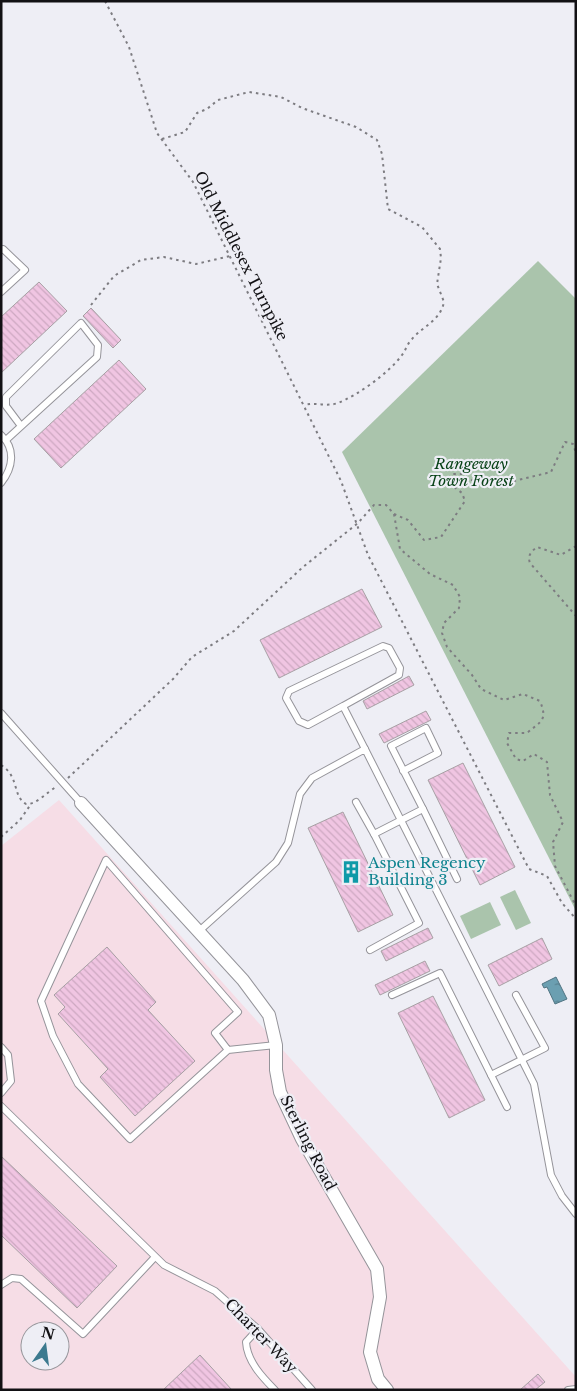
<svg xmlns="http://www.w3.org/2000/svg" width="577" height="1391" viewBox="0 0 577 1391" font-family="'Libre Baskerville',serif">
	<defs>
		<pattern id="water-ripples" width="26" height="14" patternUnits="userSpaceOnUse" patternTransform="scale(1.25)"><rect width="26" height="14" fill="#6b9fb1"/><path d="M2 4q2-2 4 0t4 0M15 11q2-2 4 0t4 0" fill="none" stroke="#57808f"/></pattern>
		<pattern id="building-back-hatch" width="6" height="6" patternUnits="userSpaceOnUse" patternTransform="scale(1.25)"><rect width="6" height="6" fill="#f0c5e2"/><path d="M-1 5l2 2M0 0l6 6M5-1l2 2" fill="none" stroke="#cda8c1"/></pattern>
	</defs>
	<rect width="100%" height="100%" fill="#eeeef5"/>
	<path fill="#f6dde6" fill-rule="evenodd" d="M59,800L576,1377V1390H1V846ZM30,1331H60V1361H30Z"/>
	<g fill="#aac4ac">
		<path d="M538,261L576,299V911L342,452Z"/>
		<path d="M515,890L531,923L516,930L500,897Z"/>
		<path d="M490,902L501,925L471,939L460,916Z"/>
	</g>
	<path fill="url(#water-ripples)" stroke="#507482" d="M556,977L567,999L555,1004L547,987L544,988L542,984Z"/>
	<g fill="url(#building-back-hatch)" stroke="#a7a0a4">
		<path d="M39,282L67,311L1,373V317Z"/>
		<path d="M91,308L121,340L113,348L83,316Z"/>
		<path d="M119,360L146,389L61,468L34,439Z"/>
		<path d="M362,589L382,627L279,678L260,640Z"/>
		<path d="M409,676L414,685L367,709L363,701Z"/>
		<path d="M426,711L431,720L384,743L379,734Z"/>
		<path d="M463,763L515,867L480,885L428,780Z"/>
		<path d="M343,812L393,915L358,932L308,828Z"/>
		<path d="M428,928L433,938L386,961L381,951Z"/>
		<path d="M542,938L552,959L499,986L488,965Z"/>
		<path d="M107,947L156,1002L148,1010L195,1061L135,1116L100,1077L108,1069L58,1014L65,1007L54,995Z"/>
		<path d="M425,961L430,971L380,995L375,985Z"/>
		<path d="M433,996L485,1100L449,1118L398,1013Z"/>
		<path d="M1,1156L117,1266L77,1308L1,1235Z"/>
		<path d="M200,1355L232,1390H163Z"/>
		<path d="M538,1374L545,1382L535,1390H520Z"/>
	</g>
	<g fill="none" stroke-linecap="round" stroke-linejoin="round">
		<defs>
			<g id="lane">
				<path d="M1,250L3,249L25,270L1,292"/>
				<path d="M1,435C16,449 13,468 1,483"/>
				<path d="M6,440L97,357L98,345L81,323L6,397V406L21,426"/>
				<path d="M343,706L399,675L400,668L389,648L383,646L289,691L286,698L299,721L308,725L343,706L365,749"/>
				<path d="M1,713L81,803"/>
				<path d="M356,802L374,834"/>
				<path d="M423,809L457,879"/>
				<path d="M198,932L276,862L288,843L300,794L312,778L365,749L534,1084L551,1175L562,1196L576,1214"/>
				<path d="M370,950L419,923L374,834L423,809L391,746L426,728L438,753L403,771"/>
				<path d="M392,995L440,973L491,1075L545,1048L516,995"/>
				<path d="M1,1047L8,1055L11,1081L1,1093"/>
				<path d="M228,1050L215,1033L238,1012L106,860L41,1001L53,1036L78,1084L130,1139L228,1050L276,1045"/>
				<path d="M491,1075L507,1107"/>
				<path d="M1,1106L164,1265L215,1291L258,1329L312,1390"/>
				<path d="M1,1285L12,1278L21,1279L83,1334L155,1257"/>
				<path d="M258,1329L246,1342C247,1361 262,1377 275,1390"/>
				<path d="M568,1390L576,1389"/>
			</g>
			<path id="street" d="M81,803L243,980L269,1015L276,1045V1070L280,1092L302,1139L377,1269L380,1297L370,1352L378,1379L387,1390"/>
		</defs>
		<use href="#lane" stroke="#95949a" stroke-width="8"/>
		<use href="#street" stroke="#95949a" stroke-width="14"/>
		<g stroke="#7d7c81" stroke-width="2" stroke-dasharray="2.5 4" stroke-linecap="butt">
			<path d="M105,1L129,47L157,133L193,182L341,481L368,555L529,869L547,876L562,903L576,919"/>
			<path d="M162,139L185,132L197,113L207,109L218,100L249,92L281,97L302,108L356,127L377,140L382,154L388,209L422,227L440,249L441,258L437,284L444,302C440,321 423,326 412,339C407,344 406,350 402,355C389,373 358,395 338,403C326,407 316,402 304,405"/>
			<path d="M91,305L114,276L141,260L164,257L196,264L230,256"/>
			<path d="M394,514L408,520L424,540L441,537L465,501L462,493L449,483L453,474H462L485,488L551,472L565,442L573,444L576,453"/>
			<path d="M576,546L561,555L537,547C532,551 527,555 530,563L576,616"/>
			<path d="M576,668V675"/>
			<path d="M1,765C20,777 12,796 26,804C36,805 47,792 56,787"/>
			<path d="M68,778L173,679L192,657L234,631L303,567L358,523L374,505H386L394,514L400,549L430,574L453,585L460,597L459,608L444,623L442,633L447,647L472,675L481,689L504,700L523,694L540,701C548,721 541,721 527,733H509L507,743L516,759L523,761L534,754L547,762L550,795L563,822L553,842L555,866L576,906"/>
			<path d="M1,837L20,820L31,804"/>
		</g>
		<use href="#lane" stroke="#fff" stroke-width="6"/>
		<use href="#street" stroke="#fff" stroke-width="12"/>
	</g>
	<defs>
		<symbol id="building-bare" viewBox="-9 -9 18 18"><path d="M-4-6H4V6H1V3H-1V6H-4ZM-2.5-4.3h1.7v1.8h-1.7ZM.8-4.3h1.7v1.8H.8ZM-2.5-1h1.7V.8h-1.7ZM.8-1h1.7V.8H.8Z" fill="#0f9aa8" stroke="#eeeef5" stroke-width="2.5" paint-order="stroke"/></symbol>
	</defs>
	<g fill-rule="evenodd">
		<use href="#building-bare" x="335" y="856" width="32" height="32"/>
	</g>
	<g text-anchor="middle" stroke-width="4.5" stroke-linejoin="round" paint-order="stroke">
		<g font-size="15" fill="#121114" stroke="#eeeef5">
			<text transform="translate(241 256) rotate(63)" y="5">Old Middlesex Turnpike</text>
			<text transform="translate(308 1143) rotate(63)" y="5">Sterling Road</text>
			<text transform="translate(261 1336) rotate(46)" y="5">Charter Way</text>
		</g>
		<g font-size="15" font-style="italic" fill="#094318" stroke="#eeeef5">
			<text x="471" y="469">Rangeway<tspan x="471" dy="17">Town Forest</tspan></text>
		</g>
		<g font-size="15" fill="#0d838f" stroke="#eeeef5" text-anchor="start">
			<text x="368" y="868">Aspen Regency<tspan x="368" dy="17">Building 3</tspan></text>
		</g>
	</g>
	<rect width="577" height="1391" fill="none" stroke="#121114" stroke-width="5"/>
	<g transform="translate(45 1346) rotate(14)"><circle r="24" fill="#eeeef5" stroke="#96969b"/>
	<path d="M0-4L9 19L0 12L-9 19Z" fill="#3c7a8f"/>
	<text y="-8" font-size="14" font-weight="bold" text-anchor="middle" fill="#121114">N</text>
	</g>
</svg>
